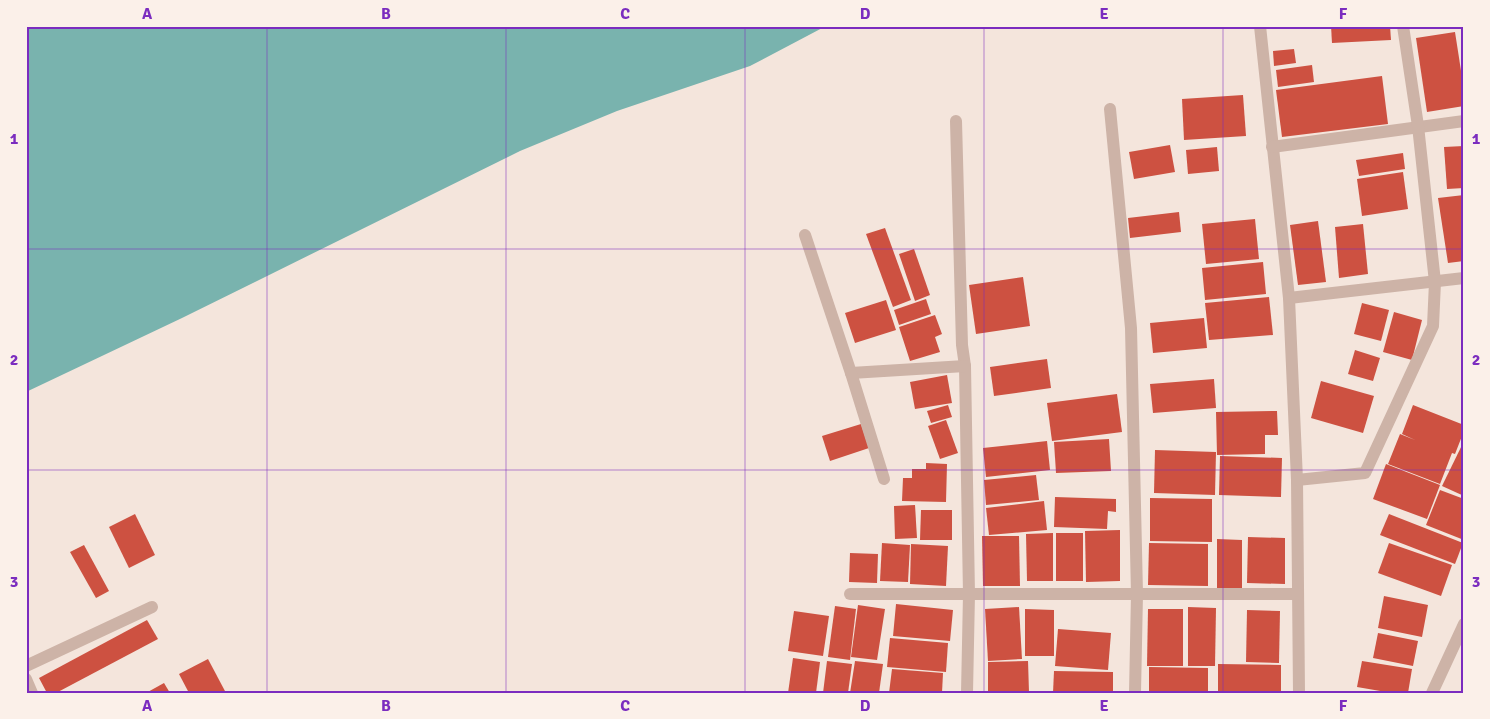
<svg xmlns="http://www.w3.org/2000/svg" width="1490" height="719" viewBox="0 0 1490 719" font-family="Signika,sans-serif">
	<rect width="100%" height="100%" fill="#f4e5dc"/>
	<path fill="#79b3ae" d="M26,26H826L750,66L617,111L520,151L182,318L26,392Z"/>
	<g fill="#cd5141">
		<path d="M1331,26H1390L1391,40L1332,43Z"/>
		<path d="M1455,32L1464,90V106L1427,112L1416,38Z"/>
		<path d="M1294,49L1296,63L1274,66L1273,51Z"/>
		<path d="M1312,65L1314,82L1278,87L1276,70Z"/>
		<path d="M1382,76L1388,124L1282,137L1276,90Z"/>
		<path d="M1243,95L1246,136L1184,140L1182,99Z"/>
		<path d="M1170,145L1175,172L1134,179L1129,152Z"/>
		<path d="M1464,146V188L1447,189L1444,147Z"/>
		<path d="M1217,147L1219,171L1188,174L1186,150Z"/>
		<path d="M1403,153L1405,169L1359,176L1356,160Z"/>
		<path d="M1403,172L1408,209L1362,216L1357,179Z"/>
		<path d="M1464,195V261L1448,263L1438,198Z"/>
		<path d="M1179,212L1181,232L1130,238L1128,218Z"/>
		<path d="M1255,219L1259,259L1206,264L1202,224Z"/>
		<path d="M1318,221L1326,282L1298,285L1290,225Z"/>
		<path d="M1363,224L1368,274L1339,278L1335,227Z"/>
		<path d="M885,228L911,300L893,307L866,234Z"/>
		<path d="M914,249L930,295L915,301L899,254Z"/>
		<path d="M1263,262L1266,294L1205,300L1202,268Z"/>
		<path d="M1023,277L1030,326L976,334L969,285Z"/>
		<path d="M1269,297L1273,335L1209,340L1205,303Z"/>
		<path d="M926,299L931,314L899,325L894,310Z"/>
		<path d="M886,300L896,330L855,343L845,313Z"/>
		<path d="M1362,303L1389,310L1381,341L1354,334Z"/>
		<path d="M1394,312L1422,320L1412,360L1383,352Z"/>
		<path d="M935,315L942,334L935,337L940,352L910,361L899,327Z"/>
		<path d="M1204,318L1207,348L1153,353L1150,323Z"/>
		<path d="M1355,350L1380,358L1373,381L1348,374Z"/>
		<path d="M1047,359L1051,388L994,396L990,367Z"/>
		<path d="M947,375L952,403L915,409L910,382Z"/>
		<path d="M1214,379L1216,408L1153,413L1150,384Z"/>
		<path d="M1321,381L1374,396L1363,433L1311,418Z"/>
		<path d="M1117,394L1122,432L1052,441L1047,403Z"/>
		<path d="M948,405L952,417L931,423L927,411Z"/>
		<path d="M1413,405L1464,425V431L1455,454L1452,453L1440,484L1388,464L1400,434L1415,440L1402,434Z"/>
		<path d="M1277,411L1278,435H1265V454L1217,455L1216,412Z"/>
		<path d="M946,420L958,453L940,459L928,426Z"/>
		<path d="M861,424L869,448L830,461L822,436Z"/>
		<path d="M1109,439L1111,471L1056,473L1054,442Z"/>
		<path d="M1047,441L1050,470L986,477L983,448Z"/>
		<path d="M1464,441V496L1442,486Z"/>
		<path d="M1155,450L1216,452L1215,495L1154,493Z"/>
		<path d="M1220,456L1282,458L1281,497L1219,495Z"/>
		<path d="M926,463L947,464L946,502L902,501L903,478H912V469H926Z"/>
		<path d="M1386,464L1440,485L1427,519L1373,499Z"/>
		<path d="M1036,475L1039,500L986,505L984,480Z"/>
		<path d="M1440,490L1464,499V540L1426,525Z"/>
		<path d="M1055,497L1116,499V512L1108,511L1107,529L1054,527Z"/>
		<path d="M1150,498L1212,499V542L1150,541Z"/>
		<path d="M1044,501L1047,530L989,535L986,508Z"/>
		<path d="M915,505L917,538L895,539L894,506Z"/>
		<path d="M921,510H952V540H920Z"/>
		<path d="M135,514L155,555L129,568L109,527Z"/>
		<path d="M1389,514L1463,543L1455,564L1380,535Z"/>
		<path d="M1120,530V581L1086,582L1085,531Z"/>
		<path d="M1053,533V581H1027L1026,534Z"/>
		<rect x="1056" y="533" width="27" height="48"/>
		<path d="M982,536H1019L1020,586H983Z"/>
		<path d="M1248,537L1285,538V584L1247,583Z"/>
		<path d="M1217,539L1242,540V589L1217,588Z"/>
		<path d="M882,543L910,545L908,582L880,581Z"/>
		<path d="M1149,543L1208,544V586L1148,585Z"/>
		<path d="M1389,543L1452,565L1441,596L1378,573Z"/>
		<path d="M911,544L948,546L946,586L910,584Z"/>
		<path d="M84,545L109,591L96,598L70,552Z"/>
		<path d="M850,553L878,554L877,583L849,582Z"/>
		<path d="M1384,596L1428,605L1422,637L1378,628Z"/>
		<path d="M896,604L953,610L950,641L893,636Z"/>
		<path d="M858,605L885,609L877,660L851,657Z"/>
		<path d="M835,606L856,609L850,660L828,657Z"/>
		<path d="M1019,607L1022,659L988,661L985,609Z"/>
		<path d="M1188,607L1216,608L1215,666H1188Z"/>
		<path d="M1025,609L1054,610V656H1025Z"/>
		<path d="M1148,609H1183V666H1147Z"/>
		<path d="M1247,610L1280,611L1279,663L1246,662Z"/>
		<path d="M794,611L829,616L823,656L788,651Z"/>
		<path d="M147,620L158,639L56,693H47L39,678Z"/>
		<path d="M1058,629L1111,633L1108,670L1055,666Z"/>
		<path d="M1378,633L1418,641L1413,666L1373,658Z"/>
		<path d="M890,638L948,643L946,672L887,667Z"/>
		<path d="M793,658L820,662L816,693H788Z"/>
		<path d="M208,659L226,693H189L179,674Z"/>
		<path d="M827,661L852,664L848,693H823Z"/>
		<path d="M855,661L883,664L879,693H850Z"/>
		<path d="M1028,661L1029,693H988V662Z"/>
		<path d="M1362,661L1412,669L1408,693H1392L1357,687Z"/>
		<path d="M1218,664L1281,665V693H1218Z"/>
		<path d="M1149,667L1208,668V691H1149Z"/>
		<path d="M892,669L943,673L942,693H889Z"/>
		<path d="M1054,671L1113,672V693H1053Z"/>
		<path d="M164,683L170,693H146Z"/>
	</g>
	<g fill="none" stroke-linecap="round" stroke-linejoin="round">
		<g stroke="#cdb3a7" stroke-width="12">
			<path d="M1260,26L1289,298L1297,480L1299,693"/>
			<path d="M1110,109L1131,328L1137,594L1135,693"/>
			<path d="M956,121L962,345L965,366L969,594L967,693"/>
			<path d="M1272,147L1464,121"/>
			<path d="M805,235L851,373L965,366"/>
			<path d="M1289,298L1464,278"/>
			<path d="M851,373L884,479"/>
			<path d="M1297,480L1365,473L1433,326L1435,282L1418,126L1403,26"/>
			<path d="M850,594H1298"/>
			<path d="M26,666L152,607"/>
			<path d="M26,679L32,693"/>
			<path d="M1432,693L1464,624"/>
		</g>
	</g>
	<path fill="none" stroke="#7b2cbf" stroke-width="1" stroke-opacity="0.55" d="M267,26V693M506,26V693M745,26V693M984,26V693M1223,26V693M26,249H1464M26,470H1464"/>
	<rect width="1490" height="719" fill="none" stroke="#fbf0e9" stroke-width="55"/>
	<rect x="28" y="28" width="1434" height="664" fill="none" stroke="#7b2cbf" stroke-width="2"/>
	<g font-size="16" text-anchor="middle" font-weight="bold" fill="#7b2cbf">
		<text x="147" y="19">A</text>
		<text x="386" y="19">B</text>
		<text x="625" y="19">C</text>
		<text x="865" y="19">D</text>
		<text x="1104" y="19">E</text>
		<text x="1343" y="19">F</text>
		<text x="14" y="144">1</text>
		<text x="1476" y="144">1</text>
		<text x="14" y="365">2</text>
		<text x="1476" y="365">2</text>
		<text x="14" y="587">3</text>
		<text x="1476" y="587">3</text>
		<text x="147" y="711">A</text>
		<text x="386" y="711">B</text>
		<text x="625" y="711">C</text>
		<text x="865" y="711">D</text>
		<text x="1104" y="711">E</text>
		<text x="1343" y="711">F</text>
	</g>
</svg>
